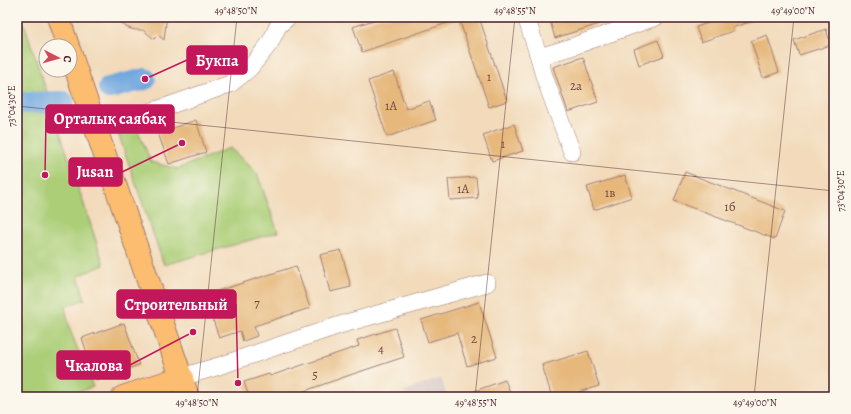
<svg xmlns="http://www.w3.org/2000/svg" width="851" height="414" viewBox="0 0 851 414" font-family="Alegreya,serif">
	<rect width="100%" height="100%" fill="#fbf7ec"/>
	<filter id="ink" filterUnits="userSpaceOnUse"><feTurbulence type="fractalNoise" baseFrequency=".025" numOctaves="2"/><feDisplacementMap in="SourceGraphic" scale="8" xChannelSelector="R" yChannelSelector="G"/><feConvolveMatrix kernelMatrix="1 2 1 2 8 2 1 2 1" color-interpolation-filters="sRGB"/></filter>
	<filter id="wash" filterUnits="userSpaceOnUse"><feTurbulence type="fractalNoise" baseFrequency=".012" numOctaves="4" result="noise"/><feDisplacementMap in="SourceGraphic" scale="16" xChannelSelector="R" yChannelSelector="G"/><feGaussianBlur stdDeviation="0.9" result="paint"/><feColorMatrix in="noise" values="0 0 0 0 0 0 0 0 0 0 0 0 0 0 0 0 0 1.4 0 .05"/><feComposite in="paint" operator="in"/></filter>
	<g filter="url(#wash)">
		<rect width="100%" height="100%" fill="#f2daba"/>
		<path fill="#d1bfbf" d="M441,378L447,397H406L404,391Z"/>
		<g fill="#abce77" stroke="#7a7651">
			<path d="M17,17H22L104,265L78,276L85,299L65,307L70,330L93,387L63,397H17Z"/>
			<path d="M136,126L151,162L177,169L230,148L257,173L278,232L164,265L118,133Z"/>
		</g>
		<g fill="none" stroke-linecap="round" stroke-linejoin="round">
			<g stroke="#71a7df" stroke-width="22">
				<path d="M109,88L145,79"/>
				<path d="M20,103L63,102"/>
			</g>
		</g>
		<g id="blocks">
			<g fill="#e6b87c">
				<path d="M115,17H165L166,23L164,40L158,35L154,39L143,30H136L131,29L126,27Z"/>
				<path d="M382,17H479L507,101L489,107L459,19L362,52L353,27Z"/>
				<path d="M561,17H615V19L555,38L550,21Z"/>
				<path d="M725,17H759L760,18L732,28L733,31L701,42L696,27Z"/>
				<path d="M826,29L831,45L799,55L794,40Z"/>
				<path d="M767,35L779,72L763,78L751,41Z"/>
				<path d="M658,40L664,56L639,65L634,49Z"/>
				<path d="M583,57L598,102L568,112L553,67Z"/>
				<path d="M394,72L406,109L429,101L436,120L387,137L368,81Z"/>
				<path d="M196,120L206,152L169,164L158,133Z"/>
				<path d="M514,124L523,151L492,161L483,135Z"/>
				<path d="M685,172L785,211L775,239L674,201Z"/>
				<path d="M625,175L632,197L594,210L587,187Z"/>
				<path d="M476,177L478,198L450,200L448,179Z"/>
				<path d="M341,250L351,287L330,292L320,255Z"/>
				<path d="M296,266L310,308L254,326L257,336L243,341L240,331L219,338L205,295Z"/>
				<path d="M479,302L497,357L467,366L457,333L428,342L421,320Z"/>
				<path d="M124,323L139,365L96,380L82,338Z"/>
				<path d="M395,328L404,357L353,374L287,397H249L244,382L269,374L270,376L359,346L357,340Z"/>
				<path d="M588,351L599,386L562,397H552L542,365Z"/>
				<path d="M505,380L512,397H461V396Z"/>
			</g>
		</g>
	</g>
	<g filter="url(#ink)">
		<use href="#blocks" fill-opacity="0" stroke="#9e7c72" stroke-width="1"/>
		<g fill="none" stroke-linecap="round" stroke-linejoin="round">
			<defs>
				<g id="minor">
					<path d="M526,17L539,57L544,76L572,152"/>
					<path d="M539,57L568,48L656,17"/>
					<path d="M96,129L168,106L230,84L250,68L270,43L278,26L288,17"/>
					<path d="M182,377L219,366L343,324L487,283"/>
				</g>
				<g id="major">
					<path d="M58,17L68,46"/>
					<path d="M70,52L96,129L188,397"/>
					<path d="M123,397L182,377"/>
				</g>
			</defs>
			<use href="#minor" stroke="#9e7c72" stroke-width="18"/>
			<use href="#major" stroke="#9e7c72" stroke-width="24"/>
			<use href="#minor" stroke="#fff" stroke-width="17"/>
			<use href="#major" stroke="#fcbd6f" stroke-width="22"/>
		</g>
	</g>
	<path fill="none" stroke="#4a1f2b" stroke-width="1" stroke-opacity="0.45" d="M17,106L834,191M197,397L237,17M475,397L515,17M754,397L794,17"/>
	<g text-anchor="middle" stroke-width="3" stroke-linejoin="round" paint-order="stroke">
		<g font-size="13" fill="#71453f">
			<text x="489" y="81">1</text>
			<text x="576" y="90">2а</text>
			<text x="391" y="110">1А</text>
			<text x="503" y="148">1</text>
			<text x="463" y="193">1А</text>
			<text x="610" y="197">1в</text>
			<text x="730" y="211">1б</text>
			<text x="257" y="307">7</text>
			<text x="474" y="343">2</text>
			<text x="381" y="353">4</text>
			<text x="315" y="379">5</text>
		</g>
	</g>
	<path fill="none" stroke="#c2185b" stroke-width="1.5" d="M145 79L187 60M45 175L46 119M182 143L122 172M238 383L236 304M193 332L130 365"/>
	<g fill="#c2185b" stroke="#fbf7ec" stroke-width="1.5">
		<circle cx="145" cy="79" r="4"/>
		<circle cx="45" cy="175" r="4"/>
		<circle cx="182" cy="143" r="4"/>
		<circle cx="238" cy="383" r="4"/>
		<circle cx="193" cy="332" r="4"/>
	</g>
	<g fill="#c2185b" stroke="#c2185b" stroke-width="1.5">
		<rect x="187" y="46" width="60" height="28" rx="4"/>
		<rect x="46" y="105" width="128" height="28" rx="4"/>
		<rect x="69" y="158" width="53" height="28" rx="4"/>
		<rect x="117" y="290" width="119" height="28" rx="4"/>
		<rect x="57" y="351" width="73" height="28" rx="4"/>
	</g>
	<g font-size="16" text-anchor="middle" font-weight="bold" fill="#fff">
		<text x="217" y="66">Букпа</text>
		<text x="110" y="124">Орталық саябақ</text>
		<text x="95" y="177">Jusan</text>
		<text x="176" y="310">Строительный</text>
		<text x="94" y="371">Чкалова</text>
	</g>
	<rect width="851" height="414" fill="none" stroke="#fbf7ec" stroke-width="44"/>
	<g transform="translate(58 58) rotate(96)"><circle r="19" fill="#fbf7ec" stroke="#b4a19f"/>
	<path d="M0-3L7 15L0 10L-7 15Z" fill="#d1495b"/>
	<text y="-6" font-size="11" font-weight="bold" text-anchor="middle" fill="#4a1f2b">С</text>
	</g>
	<rect x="22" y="22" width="807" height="370" fill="none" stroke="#4a1f2b" stroke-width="1.5"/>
	<g font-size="10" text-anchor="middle" fill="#4a1f2b">
		<text x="236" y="14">49°48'50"N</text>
		<text x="515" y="14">49°48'55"N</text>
		<text x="793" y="14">49°49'00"N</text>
		<text transform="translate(11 106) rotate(-90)" y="4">73°04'30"E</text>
		<text transform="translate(840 191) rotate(-90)" y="4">73°04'30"E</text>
		<text x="197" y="406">49°48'50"N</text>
		<text x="476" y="406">49°48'55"N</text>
		<text x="755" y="406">49°49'00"N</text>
	</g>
</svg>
